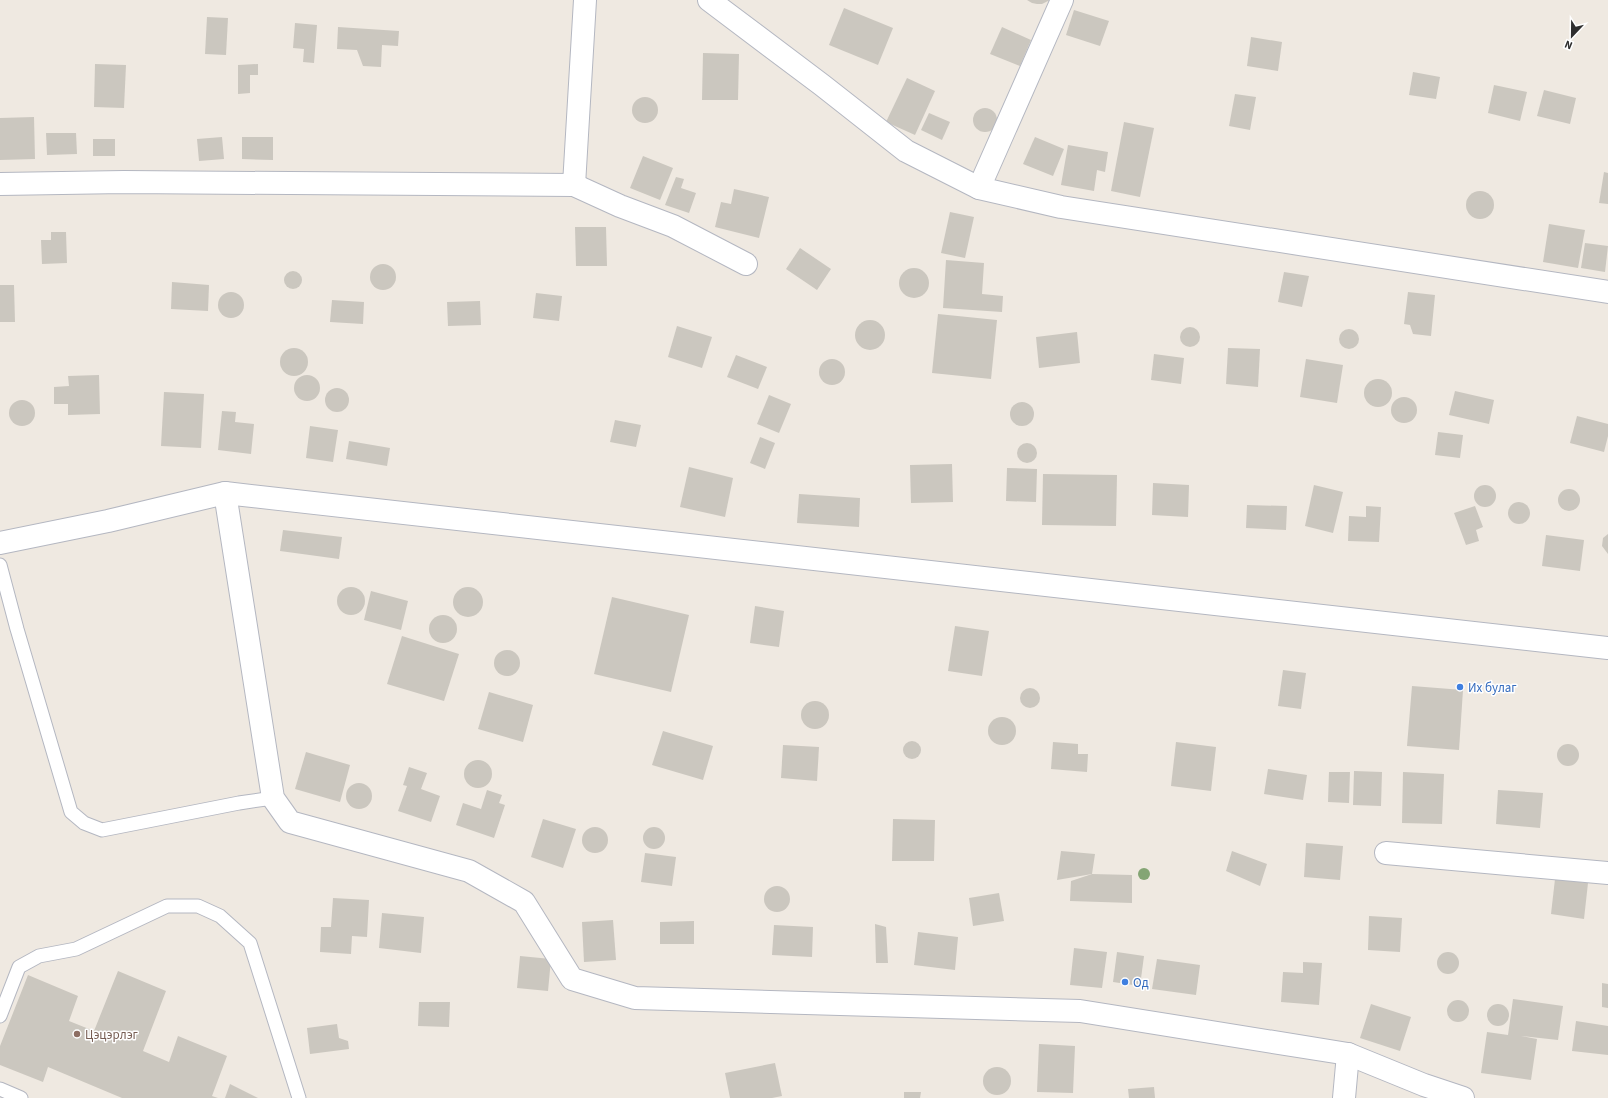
<svg xmlns="http://www.w3.org/2000/svg" width="1608" height="1098" viewBox="0 0 1608 1098" font-family="'Source Sans 3',sans-serif">
	<rect width="100%" height="100%" fill="#efe9e1"/>
	<g fill="#cbc7bf">
		<path d="M1027,0H1050L1042,4H1037L1032,3Z"/>
		<path d="M844,8L893,28L878,65L829,45Z"/>
		<path d="M1074,10L1109,21L1100,46L1066,35Z"/>
		<path d="M207,17L228,18L226,55L205,54Z"/>
		<path d="M295,23L317,25L314,63L303,62L304,49L293,48Z"/>
		<path d="M338,27L399,31L398,46L382,45L381,67L363,66L357,50L337,49Z"/>
		<path d="M1002,27L1031,40L1020,66L990,54Z"/>
		<path d="M1251,37L1282,42L1278,71L1247,66Z"/>
		<path d="M703,53L739,54L738,100H702Z"/>
		<path d="M95,64L126,65L124,108L94,107Z"/>
		<path d="M258,64V75H250V93L238,94V65Z"/>
		<path d="M1413,72L1440,77L1436,99L1409,95Z"/>
		<path d="M907,78L935,91L915,135L886,122Z"/>
		<path d="M1494,85L1527,92L1520,121L1488,113Z"/>
		<path d="M1544,90L1576,98L1570,124L1537,116Z"/>
		<path d="M1235,94L1256,97L1250,130L1229,126Z"/>
		<circle cx="645" cy="110" r="13"/>
		<circle cx="985" cy="120" r="12"/>
		<path d="M929,113L950,122L942,140L921,130Z"/>
		<path d="M34,117L35,159L0,160V118Z"/>
		<path d="M1124,122L1154,128L1140,197L1111,191Z"/>
		<path d="M46,133H76L77,154L47,155Z"/>
		<path d="M222,137L224,159L199,161L197,139Z"/>
		<path d="M242,137H273V160L242,159Z"/>
		<path d="M1035,137L1064,149L1053,176L1023,164Z"/>
		<rect x="93" y="139" width="22" height="17"/>
		<path d="M1068,145L1108,152L1105,172L1097,170L1094,191L1061,185Z"/>
		<path d="M643,156L673,168L660,200L630,188Z"/>
		<path d="M1604,172L1608,173V204L1599,203Z"/>
		<path d="M676,177L684,179L681,188L696,193L689,213L665,205Z"/>
		<path d="M734,189L769,197L759,238L715,227L721,202L731,204Z"/>
		<circle cx="1480" cy="205" r="14"/>
		<path d="M950,212L974,217L965,258L941,253Z"/>
		<path d="M1549,224L1585,230L1578,268L1543,262Z"/>
		<path d="M575,227H606L607,266H576Z"/>
		<path d="M51,232H66L67,263L42,264L41,240H51Z"/>
		<path d="M1585,243L1608,246L1605,272L1581,268Z"/>
		<path d="M800,248L831,269L817,290L786,269Z"/>
		<path d="M946,260L984,263L982,294L1003,296L1002,312L943,308Z"/>
		<circle cx="383" cy="277" r="13"/>
		<circle cx="914" cy="283" r="15"/>
		<circle cx="293" cy="280" r="9"/>
		<path d="M1284,272L1309,276L1302,307L1278,302Z"/>
		<path d="M172,282L209,285L208,311L171,309Z"/>
		<path d="M0,285H14L15,322H0Z"/>
		<path d="M1408,292L1435,295L1431,336L1413,334L1410,325L1404,324Z"/>
		<circle cx="231" cy="305" r="13"/>
		<path d="M536,293L562,296L559,321L533,318Z"/>
		<path d="M332,300L364,302L363,324L330,322Z"/>
		<path d="M480,301L481,325L448,326L447,302Z"/>
		<path d="M938,314L997,320L991,379L932,373Z"/>
		<circle cx="870" cy="335" r="15"/>
		<path d="M677,326L712,337L702,368L668,357Z"/>
		<circle cx="1190" cy="337" r="10"/>
		<circle cx="1349" cy="339" r="10"/>
		<path d="M1077,332L1080,363L1039,368L1036,337Z"/>
		<path d="M1228,348L1260,349L1258,387L1226,384Z"/>
		<circle cx="294" cy="362" r="14"/>
		<path d="M1154,354L1184,358L1181,384L1151,380Z"/>
		<path d="M736,355L767,367L758,389L727,377Z"/>
		<path d="M1306,359L1343,365L1337,403L1300,397Z"/>
		<circle cx="832" cy="372" r="13"/>
		<circle cx="307" cy="388" r="13"/>
		<path d="M99,375L100,414L68,415V404H54V387L69,386L68,376Z"/>
		<circle cx="1378" cy="393" r="14"/>
		<circle cx="337" cy="400" r="12"/>
		<path d="M1455,391L1494,400L1489,424L1449,415Z"/>
		<path d="M164,392L204,394L201,448L161,446Z"/>
		<path d="M769,395L791,404L779,433L757,424Z"/>
		<circle cx="1404" cy="410" r="13"/>
		<circle cx="22" cy="413" r="13"/>
		<circle cx="1022" cy="414" r="12"/>
		<path d="M222,411L236,412L235,422L254,424L251,454L218,450Z"/>
		<path d="M1577,416L1608,424V436L1604,452L1570,443Z"/>
		<path d="M615,420L641,425L636,447L610,442Z"/>
		<path d="M310,426L338,430L333,462L306,458Z"/>
		<path d="M1438,432L1463,435L1460,458L1435,455Z"/>
		<path d="M760,437L775,443L765,469L750,463Z"/>
		<path d="M349,441L390,448L387,466L346,459Z"/>
		<circle cx="1027" cy="453" r="10"/>
		<path d="M952,464L953,502L911,503L910,465Z"/>
		<path d="M689,467L733,478L725,517L680,507Z"/>
		<path d="M1007,468L1037,469L1036,502L1006,501Z"/>
		<path d="M1043,474L1117,475L1116,526L1042,525Z"/>
		<path d="M1153,483L1189,485L1188,517L1152,515Z"/>
		<circle cx="1485" cy="496" r="11"/>
		<path d="M1314,485L1343,492L1333,533L1305,526Z"/>
		<circle cx="1569" cy="500" r="11"/>
		<path d="M799,494L860,498L859,527L797,523Z"/>
		<circle cx="1519" cy="513" r="11"/>
		<path d="M1247,505L1287,506L1286,530L1246,528Z"/>
		<path d="M1366,506L1381,507L1379,542L1348,541L1349,516L1366,517Z"/>
		<path d="M1475,506L1483,527L1476,530L1479,541L1466,545L1454,513Z"/>
		<path d="M283,530L342,537L339,559L280,551Z"/>
		<path d="M1608,534V554L1602,546L1603,538Z"/>
		<path d="M1546,535L1584,540L1580,571L1542,566Z"/>
		<circle cx="351" cy="601" r="14"/>
		<circle cx="468" cy="602" r="15"/>
		<path d="M371,591L408,601L401,630L364,620Z"/>
		<path d="M612,597L689,615L671,692L594,674Z"/>
		<path d="M755,606L784,611L779,647L750,643Z"/>
		<circle cx="443" cy="629" r="14"/>
		<path d="M955,626L989,631L982,676L948,671Z"/>
		<path d="M402,636L459,654L444,701L387,684Z"/>
		<circle cx="507" cy="663" r="13"/>
		<path d="M1283,670L1306,673L1301,709L1278,706Z"/>
		<path d="M1412,686L1463,690L1459,750L1407,746Z"/>
		<circle cx="1030" cy="698" r="10"/>
		<path d="M489,692L533,705L523,742L478,729Z"/>
		<circle cx="815" cy="715" r="14"/>
		<circle cx="1002" cy="731" r="14"/>
		<path d="M663,731L713,746L703,780L652,765Z"/>
		<circle cx="912" cy="750" r="9"/>
		<path d="M1053,742L1078,744V754H1088L1087,772L1051,769Z"/>
		<path d="M1176,742L1216,747L1211,791L1171,786Z"/>
		<circle cx="1568" cy="755" r="11"/>
		<path d="M783,745L819,747L817,781L781,778Z"/>
		<path d="M306,752L350,765L340,802L295,789Z"/>
		<circle cx="478" cy="774" r="14"/>
		<path d="M409,767L427,773L421,789L440,796L431,822L398,811L407,786L403,785Z"/>
		<path d="M1268,769L1307,775L1303,800L1264,794Z"/>
		<path d="M1354,771L1382,772L1381,806L1353,805Z"/>
		<path d="M1329,772H1350L1349,803L1328,802Z"/>
		<path d="M1403,772L1444,774L1442,824L1402,823Z"/>
		<circle cx="359" cy="796" r="13"/>
		<path d="M487,790L502,795L499,803L505,805L494,838L456,825L463,803L481,809Z"/>
		<path d="M1498,790L1543,793L1540,828L1496,824Z"/>
		<path d="M543,819L576,829L563,868L531,857Z"/>
		<path d="M893,819L935,820L934,861H892Z"/>
		<circle cx="654" cy="838" r="11"/>
		<circle cx="595" cy="840" r="13"/>
		<path d="M1306,843L1343,846L1340,880L1304,877Z"/>
		<path d="M1061,851L1095,854L1092,874L1132,875V903L1070,901L1071,881L1092,874L1057,880Z"/>
		<path d="M1232,851L1267,864L1260,886L1226,871Z"/>
		<path d="M645,853L676,857L672,886L641,882Z"/>
		<path d="M1555,879L1588,883L1584,919L1551,914Z"/>
		<circle cx="777" cy="899" r="13"/>
		<path d="M999,893L1004,921L973,926L969,898Z"/>
		<path d="M333,898L369,900L367,937L352,936L351,954L320,952L321,927H331Z"/>
		<path d="M382,913L424,917L421,953L379,948Z"/>
		<path d="M1369,916L1402,918L1400,952L1368,950Z"/>
		<path d="M613,920L616,960L584,962L582,922Z"/>
		<path d="M694,921V944H660V922Z"/>
		<path d="M875,924L886,927L888,963H876Z"/>
		<path d="M774,925L813,927L812,957L772,955Z"/>
		<path d="M918,932L958,937L955,970L914,965Z"/>
		<path d="M1074,948L1107,952L1102,988L1070,985Z"/>
		<circle cx="1448" cy="963" r="11"/>
		<path d="M1117,952L1144,956L1140,986L1113,982Z"/>
		<path d="M520,956L551,959L548,991L517,988Z"/>
		<path d="M1157,959L1200,965L1196,995L1152,989Z"/>
		<path d="M1303,962L1322,963L1319,1005L1281,1002L1283,972L1303,973Z"/>
		<path d="M118,971L166,991L143,1051L169,1062L178,1036L227,1056L212,1096L218,1098H122L48,1067L43,1082L0,1065V1046L28,975L78,996L69,1021L94,1031Z"/>
		<path d="M1602,983L1608,984V1008L1602,1007Z"/>
		<path d="M1513,999L1563,1006L1558,1040L1521,1036L1537,1039L1531,1080L1481,1073L1487,1032L1508,1035Z"/>
		<circle cx="1458" cy="1011" r="11"/>
		<path d="M419,1002H450L449,1027L418,1026Z"/>
		<circle cx="1498" cy="1015" r="11"/>
		<path d="M1371,1004L1411,1017L1400,1051L1360,1038Z"/>
		<path d="M1576,1021L1608,1026V1055L1572,1051Z"/>
		<path d="M337,1024L339,1038L348,1041L349,1049L310,1054L307,1028Z"/>
		<path d="M1039,1044L1075,1046L1073,1093L1037,1092Z"/>
		<path d="M775,1063L782,1096L772,1098H730L725,1073Z"/>
		<circle cx="997" cy="1081" r="14"/>
		<path d="M230,1084L258,1098H225Z"/>
		<path d="M1154,1087L1155,1098H1129L1128,1089Z"/>
		<path d="M904,1092H921L920,1098H904Z"/>
	</g>
	<g fill="none" stroke-linecap="round" stroke-linejoin="round">
		<defs>
			<g id="lane">
				<path d="M0,565L17,629L71,812L84,823L102,830L239,803L273,798"/>
				<path d="M0,1016L19,967L39,956L76,949L167,906H198L220,916L250,943L299,1098"/>
				<path d="M0,1089L21,1098"/>
			</g>
			<g id="street">
				<path d="M709,0L822,85L906,151L979,188L1061,207L1608,292"/>
				<path d="M0,184L124,182L574,185L585,0"/>
				<path d="M574,185L620,206L673,226L746,264"/>
				<path d="M979,188L1062,0"/>
				<path d="M225,493L273,798L290,822L469,871L524,902L572,979L635,998L1080,1011L1348,1054L1424,1085L1463,1098"/>
				<path d="M1386,853L1608,873"/>
				<path d="M1344,1098L1348,1054"/>
			</g>
			<path id="secondary" d="M0,543L108,521L225,493L1608,648"/>
		</defs>
		<use href="#lane" stroke="#b4b7c1" stroke-width="15"/>
		<use href="#street" stroke="#b4b7c1" stroke-width="24"/>
		<use href="#secondary" stroke="#b4b7c1" stroke-width="24"/>
		<use href="#lane" stroke="#fff" stroke-width="13"/>
		<use href="#street" stroke="#fff" stroke-width="22"/>
		<use href="#secondary" stroke="#fff" stroke-width="22"/>
	</g>
	<circle fill="#84a574" cx="1144" cy="874" r="6"/>
	<g fill="#3f7fe0" stroke="#fff" stroke-width="1.5">
		<circle cx="1460" cy="687" r="4"/>
		<circle cx="1125" cy="982" r="4"/>
	</g>
	<circle fill="#8d6e63" stroke="#fff" stroke-width="1.5" cx="77" cy="1034" r="4"/>
	<g text-anchor="middle" stroke-width="3" stroke-linejoin="round" paint-order="stroke">
		<g font-size="13" fill="#366cbe" stroke="#fff" text-anchor="start">
			<text x="1468" y="692">Их булаг</text>
			<text x="1133" y="987">Од</text>
		</g>
		<g font-size="13" fill="#785e54" stroke="#fff" text-anchor="start">
			<text x="85" y="1039">Цэцэрлэг</text>
		</g>
	</g>
	<g transform="translate(1572 36) rotate(202)" stroke="#ffffff" stroke-width="3" paint-order="stroke">
	<path d="M0-3L7 15L0 10L-7 15Z" fill="#2e2e2e"/>
	<text y="-6" font-size="11" font-weight="bold" text-anchor="middle" fill="#2e2e2e">N</text>
	</g>
</svg>
